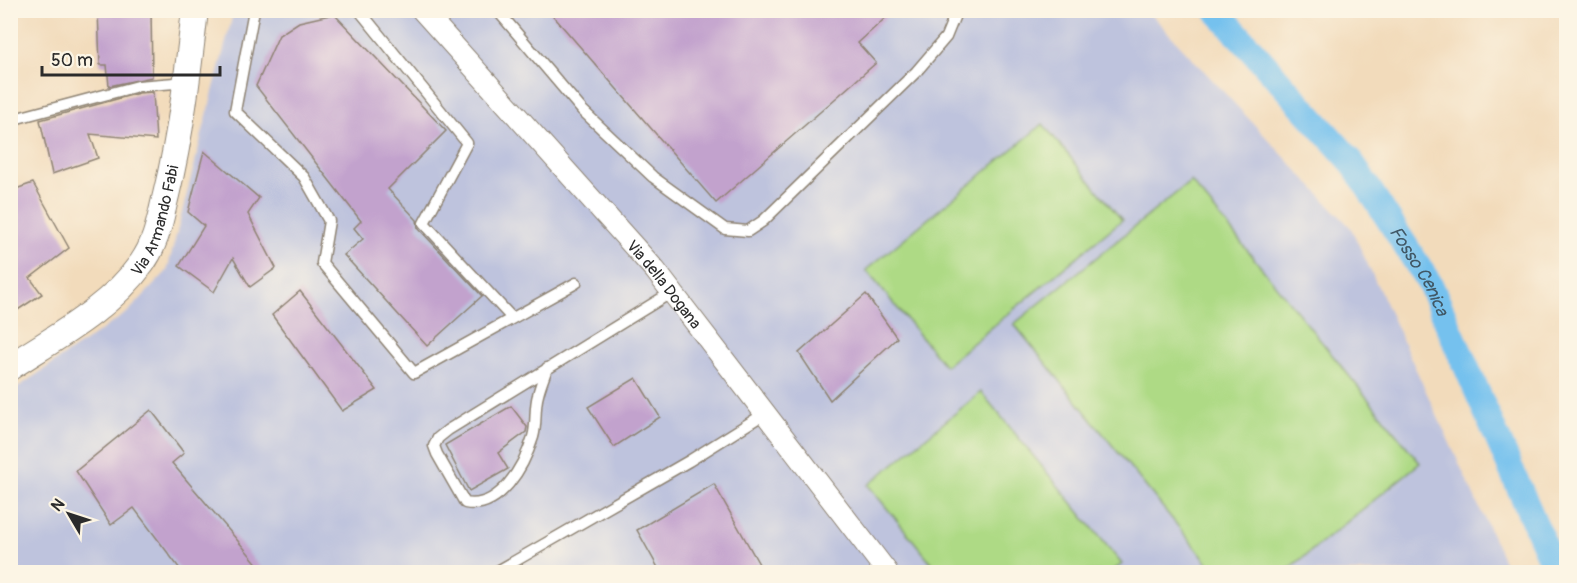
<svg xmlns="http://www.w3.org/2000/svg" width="1577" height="583" viewBox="0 0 1577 583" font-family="Pangolin,sans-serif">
	<rect width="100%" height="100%" fill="#fcf5e5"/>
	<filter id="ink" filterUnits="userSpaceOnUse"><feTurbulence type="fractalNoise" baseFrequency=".0167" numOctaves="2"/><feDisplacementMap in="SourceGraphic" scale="12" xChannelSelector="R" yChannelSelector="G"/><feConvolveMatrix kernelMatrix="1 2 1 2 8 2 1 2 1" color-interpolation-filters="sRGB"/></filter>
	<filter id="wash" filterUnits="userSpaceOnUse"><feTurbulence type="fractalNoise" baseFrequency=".008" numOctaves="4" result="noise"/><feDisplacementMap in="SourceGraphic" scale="24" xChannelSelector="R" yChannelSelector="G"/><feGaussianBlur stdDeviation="1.35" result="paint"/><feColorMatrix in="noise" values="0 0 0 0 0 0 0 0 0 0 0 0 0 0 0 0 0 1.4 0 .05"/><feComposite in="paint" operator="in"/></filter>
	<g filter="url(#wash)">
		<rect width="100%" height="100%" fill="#f2dbbb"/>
		<path fill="#bec3dd" d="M234,10L1148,11L1351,228L1509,572H11V392L128,312L167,271Z"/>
		<g fill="#aeda85" stroke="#6c8258" stroke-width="1.5">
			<path d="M1043,124L1122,220L945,366L866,270Z"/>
			<path d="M1191,181L1420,463L1285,572H1215L1014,324Z"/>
			<path d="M981,392L1122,564L1111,572H939L868,485Z"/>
		</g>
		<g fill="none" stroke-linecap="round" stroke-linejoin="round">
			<path stroke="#74c1ee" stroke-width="26" id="s1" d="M1216,10L1351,161L1430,284L1556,572"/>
		</g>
		<g id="blocks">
			<g fill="#c2a2cd">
				<path d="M98,10H151L152,77L109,86L107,65H100Z"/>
				<path d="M548,10H894L858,43L876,63L716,203Z"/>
				<path d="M334,14L446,131L388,189L417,220L418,228L482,296L427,346L344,255L363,239L354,228L361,221L256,86L279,35L299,22Z"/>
				<path d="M153,92L156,140L90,134L98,158L52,174L40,120L139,93Z"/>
				<path d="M204,151L259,198L248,214L276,268L250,287L233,258L214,292L179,266L204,226L188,212Z"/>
				<path d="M33,183L69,248L30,278L42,294L10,315V191Z"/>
				<path d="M300,291L377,390L342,411L272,315Z"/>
				<path d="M866,294L897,338L830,400L799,353Z"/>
				<path d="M636,378L660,417L614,447L588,407Z"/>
				<path d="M511,406L527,427L526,432L498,453L508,469L469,491L445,445Z"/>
				<path d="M151,410L184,453L172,463L265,573H183L134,508L111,525L76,471Z"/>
				<path d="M714,484L764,573H661L637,530Z"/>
			</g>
		</g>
	</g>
	<g filter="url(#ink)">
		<use href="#blocks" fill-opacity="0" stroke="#8e8373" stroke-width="1.5"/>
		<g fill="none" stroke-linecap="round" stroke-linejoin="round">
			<defs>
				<g id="service">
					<path d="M254,10L235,111L304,177L329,221L322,263L414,373L576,283"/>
					<path d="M359,10L467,143L424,223L512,318"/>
					<path d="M497,10L582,110L653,177L725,229L748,231L763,221L916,72L946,37L957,10"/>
					<path d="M10,120L138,86L187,82"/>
					<path d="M547,368C544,377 540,386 538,395C534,409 537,424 533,437C524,466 500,510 465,503L437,454L434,446L438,438L448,430L672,292"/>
					<path d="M496,572L689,461L764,414"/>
				</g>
				<g id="minor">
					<path id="s2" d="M422,10L655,270L887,572"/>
				</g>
				<g id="tertiary">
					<path id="s3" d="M10,367C56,337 110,308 142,263C157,242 160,219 166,195C181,134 188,72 195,10"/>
				</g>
			</defs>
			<use href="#service" stroke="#8e8373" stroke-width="13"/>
			<use href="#minor" stroke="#8e8373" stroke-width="23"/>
			<use href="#tertiary" stroke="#8e8373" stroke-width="28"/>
			<use href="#service" stroke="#fff" stroke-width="10"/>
			<use href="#minor" stroke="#fff" stroke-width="21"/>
			<use href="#tertiary" stroke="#fff" stroke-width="26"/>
		</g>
	</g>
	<g text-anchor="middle" stroke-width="5" stroke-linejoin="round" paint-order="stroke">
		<g font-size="16" fill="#2b2b2b" stroke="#fcf5e5">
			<text dy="6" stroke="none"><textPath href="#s3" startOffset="214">Via Armando Fabi</textPath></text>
			<text dy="6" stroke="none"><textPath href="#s2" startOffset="366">Via della Dogana</textPath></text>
		</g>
		<g font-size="18" font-style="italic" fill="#415866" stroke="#fcf5e5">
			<text dy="6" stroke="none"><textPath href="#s1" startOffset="332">Fosso Cenica</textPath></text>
		</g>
	</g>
	<rect width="1577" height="583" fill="none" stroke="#fcf5e5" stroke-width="36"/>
	<g transform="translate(69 514) rotate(309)" stroke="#fcf5e5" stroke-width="4.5" paint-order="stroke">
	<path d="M0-4.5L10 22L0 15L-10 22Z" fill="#2b2b2b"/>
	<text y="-9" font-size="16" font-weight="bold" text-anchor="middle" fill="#2b2b2b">N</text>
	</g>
	<path d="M42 66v9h178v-9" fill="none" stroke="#2b2b2b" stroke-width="3"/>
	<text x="51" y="66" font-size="18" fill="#2b2b2b" stroke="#fcf5e5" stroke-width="4.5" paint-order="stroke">50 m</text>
</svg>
